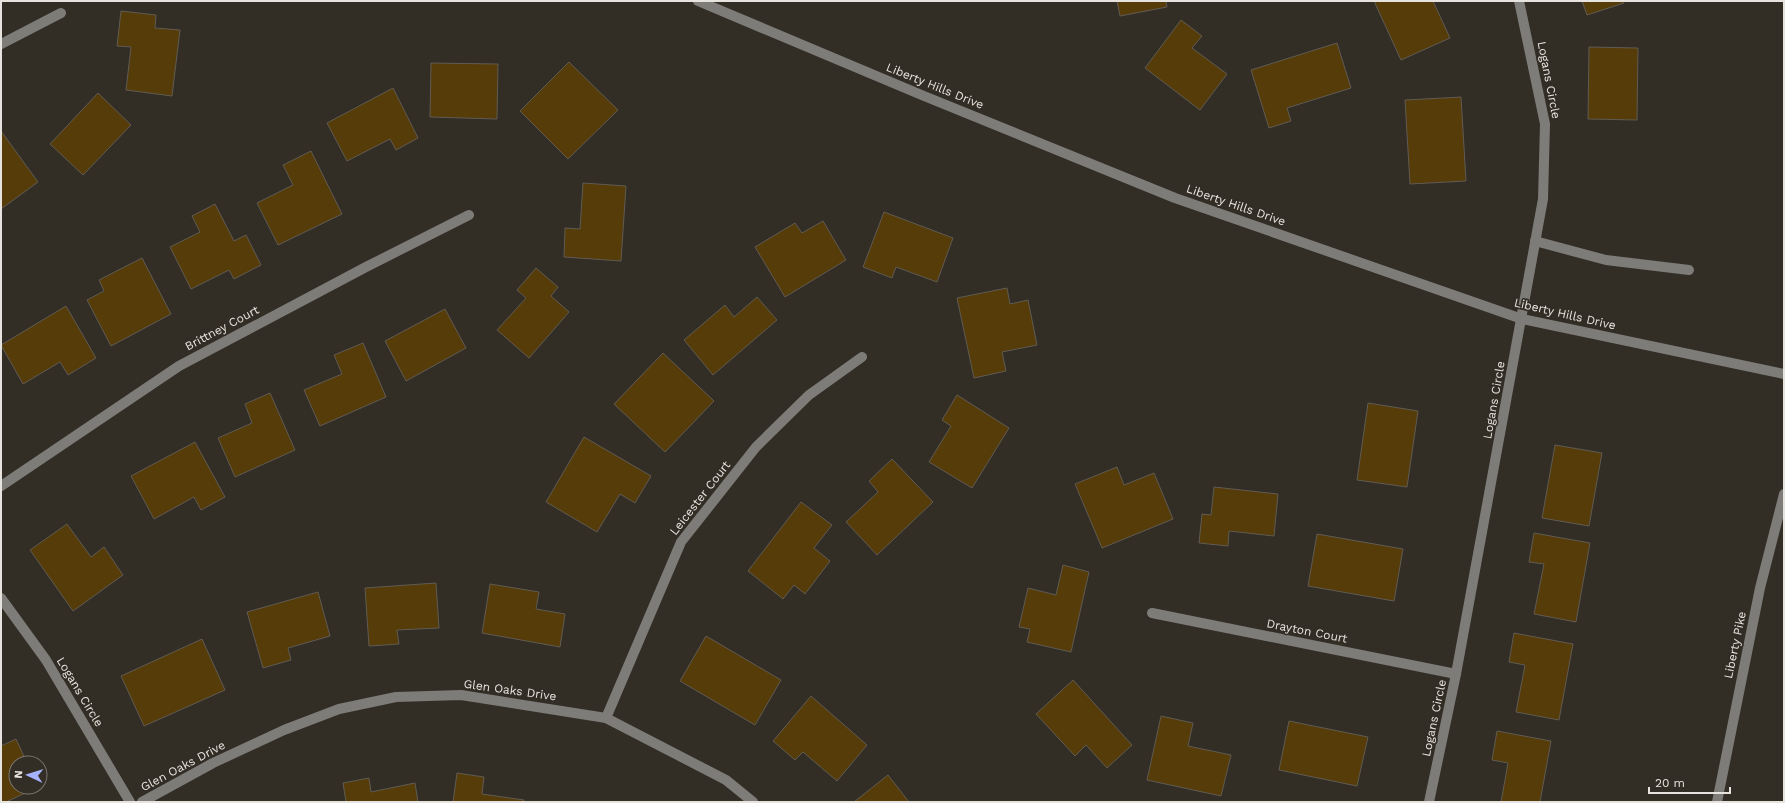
<svg xmlns="http://www.w3.org/2000/svg" width="1785" height="803" viewBox="0 0 1785 803" font-family="'Work Sans',sans-serif">
	<rect width="100%" height="100%" fill="#322d25"/>
	<g fill="#553c09" stroke="#605b53">
		<path d="M1117,1H1166L1167,7L1120,16Z"/>
		<path d="M1374,1H1433L1450,38L1401,60Z"/>
		<path d="M1582,1H1623L1624,3L1587,15Z"/>
		<path d="M121,11L156,15L155,28L180,30L172,96L126,90L131,47L117,46Z"/>
		<path d="M1181,20L1202,36L1192,48L1227,74L1200,110L1145,68Z"/>
		<path d="M1337,43L1351,88L1287,108L1291,121L1269,128L1251,70Z"/>
		<path d="M1589,47L1638,48L1637,120L1588,119Z"/>
		<path d="M569,62L618,110L568,159L520,111Z"/>
		<path d="M431,63L498,64L497,119L430,117Z"/>
		<path d="M393,88L418,138L396,150L390,139L347,161L327,123Z"/>
		<path d="M98,93L131,125L83,175L50,144Z"/>
		<path d="M1461,97L1466,181L1410,184L1405,100Z"/>
		<path d="M1,131L38,182L1,209Z"/>
		<path d="M311,151L342,214L278,245L257,203L293,185L283,165Z"/>
		<path d="M583,183L626,186L621,261L564,257L565,228L580,229Z"/>
		<path d="M215,204L234,241L246,235L261,265L234,279L229,270L191,289L170,247L200,232L192,216Z"/>
		<path d="M884,212L953,238L937,282L896,267L892,278L863,267Z"/>
		<path d="M823,221L846,260L785,297L755,247L795,223L802,233Z"/>
		<path d="M142,258L171,314L111,346L87,300L104,291L99,280Z"/>
		<path d="M536,268L558,287L551,296L569,312L529,358L497,330L526,298L517,290Z"/>
		<path d="M1007,288L1010,304L1028,300L1037,345L1002,352L1006,371L974,378L957,298Z"/>
		<path d="M757,297L777,320L713,375L684,340L725,305L734,317Z"/>
		<path d="M66,306L96,358L68,375L60,362L23,384L1,345Z"/>
		<path d="M445,309L466,348L406,381L385,341Z"/>
		<path d="M363,343L386,397L320,426L304,390L342,374L334,355Z"/>
		<path d="M663,353L714,401L665,452L614,404Z"/>
		<path d="M270,393L295,450L235,477L218,438L252,423L245,404Z"/>
		<path d="M957,395L1009,428L972,488L929,462L951,426L942,420Z"/>
		<path d="M1368,403L1418,411L1407,487L1357,480Z"/>
		<path d="M584,437L651,476L635,503L620,494L597,532L546,502Z"/>
		<path d="M195,442L225,497L201,510L194,497L154,519L131,476Z"/>
		<path d="M1555,445L1602,453L1589,526L1542,518Z"/>
		<path d="M892,459L933,502L877,555L846,522L878,492L869,481Z"/>
		<path d="M1117,467L1124,485L1154,473L1173,519L1102,548L1075,484Z"/>
		<path d="M1214,487L1278,494L1274,536L1229,531L1228,546L1199,543L1202,514L1211,515Z"/>
		<path d="M801,502L832,525L814,548L830,561L805,594L794,585L783,599L748,571Z"/>
		<path d="M67,524L91,557L104,547L123,575L73,611L30,550Z"/>
		<path d="M1534,533L1590,543L1576,622L1534,614L1544,564L1529,562Z"/>
		<path d="M1317,534L1403,549L1394,601L1308,586Z"/>
		<path d="M1063,565L1089,572L1071,652L1027,642L1030,629L1019,627L1028,588L1056,595Z"/>
		<path d="M436,583L439,628L397,630L399,644L369,646L365,588Z"/>
		<path d="M490,584L539,592L536,609L565,614L560,647L482,633Z"/>
		<path d="M318,592L330,636L288,648L291,660L263,668L247,612Z"/>
		<path d="M1514,633L1573,644L1559,720L1516,712L1525,665L1509,662Z"/>
		<path d="M706,636L781,680L755,725L680,681Z"/>
		<path d="M202,639L225,690L144,726L121,676Z"/>
		<path d="M1073,680L1132,745L1107,768L1086,745L1075,756L1036,714Z"/>
		<path d="M811,696L867,745L837,781L803,752L795,760L773,741Z"/>
		<path d="M1161,716L1193,723L1188,746L1231,755L1221,796L1147,780Z"/>
		<path d="M1289,721L1368,737L1357,786L1279,770Z"/>
		<path d="M1497,731L1551,741L1540,802H1501L1508,763L1492,760Z"/>
		<path d="M16,739L27,763H16V787H38L6,802H1V746Z"/>
		<path d="M457,773L484,777L482,794L524,800V802H453Z"/>
		<path d="M888,775L909,802H854Z"/>
		<path d="M369,778L371,792L415,783L418,802H346L343,783Z"/>
	</g>
	<g fill="none" stroke-linecap="round" stroke-linejoin="round">
		<g stroke="#7e7c78" stroke-width="10">
			<path d="M698,1L924,96L1175,198L1522,319L1784,374"/>
			<path d="M1,44L61,13"/>
			<path d="M1535,241L1606,260L1689,270"/>
			<path d="M1,486L179,366L366,267L469,215"/>
			<path d="M1,598L46,660L130,802"/>
			<path d="M1152,613L1456,674"/>
			<path d="M606,718L681,542L756,447L809,395L862,357"/>
			<path d="M142,802L213,763L284,730L339,709L396,697L461,695L606,718L726,780L753,802"/>
			<path d="M1429,802L1456,674L1543,199L1545,124L1519,1"/>
			<path d="M1717,802L1760,588L1784,494"/>
		</g>
	</g>
	<g text-anchor="middle" stroke-width="3.5" stroke-linejoin="round" paint-order="stroke">
		<g font-size="12" fill="#e7e4df" stroke="#322d25">
			<text transform="translate(1549 80) rotate(79)" y="4">Logans Circle</text>
			<text transform="translate(935 86) rotate(22)" y="4">Liberty Hills Drive</text>
			<text transform="translate(1236 205) rotate(19)" y="4">Liberty Hills Drive</text>
			<text transform="translate(1565 314) rotate(13)" y="4">Liberty Hills Drive</text>
			<text transform="translate(222 328) rotate(-28)" y="4">Brittney Court</text>
			<text transform="translate(1494 400) rotate(-80)" y="4">Logans Circle</text>
			<text transform="translate(700 498) rotate(-52)" y="4">Leicester Court</text>
			<text transform="translate(1307 631) rotate(11)" y="4">Drayton Court</text>
			<text transform="translate(1735 645) rotate(-78)" y="4">Liberty Pike</text>
			<text transform="translate(510 690) rotate(8)" y="4">Glen Oaks Drive</text>
			<text transform="translate(80 692) rotate(59)" y="4">Logans Circle</text>
			<text transform="translate(1434 718) rotate(-78)" y="4">Logans Circle</text>
			<text transform="translate(183 766) rotate(-28)" y="4">Glen Oaks Drive</text>
		</g>
	</g>
	<rect width="1785" height="803" fill="none" stroke="#e7e4df" stroke-width="4"/>
	<g transform="translate(28 775) rotate(274)"><circle r="19" fill="#322d25" stroke="#7a766f"/>
	<path d="M0-3L7 15L0 10L-7 15Z" fill="#a6b1fc"/>
	<text y="-6" font-size="11" font-weight="bold" text-anchor="middle" fill="#e7e4df">N</text>
	</g>
	<path d="M1649 787v6h81v-6" fill="none" stroke="#e7e4df" stroke-width="2"/>
	<text x="1655" y="787" font-size="12" fill="#e7e4df" stroke="#322d25" stroke-width="3" paint-order="stroke">20 m</text>
</svg>
